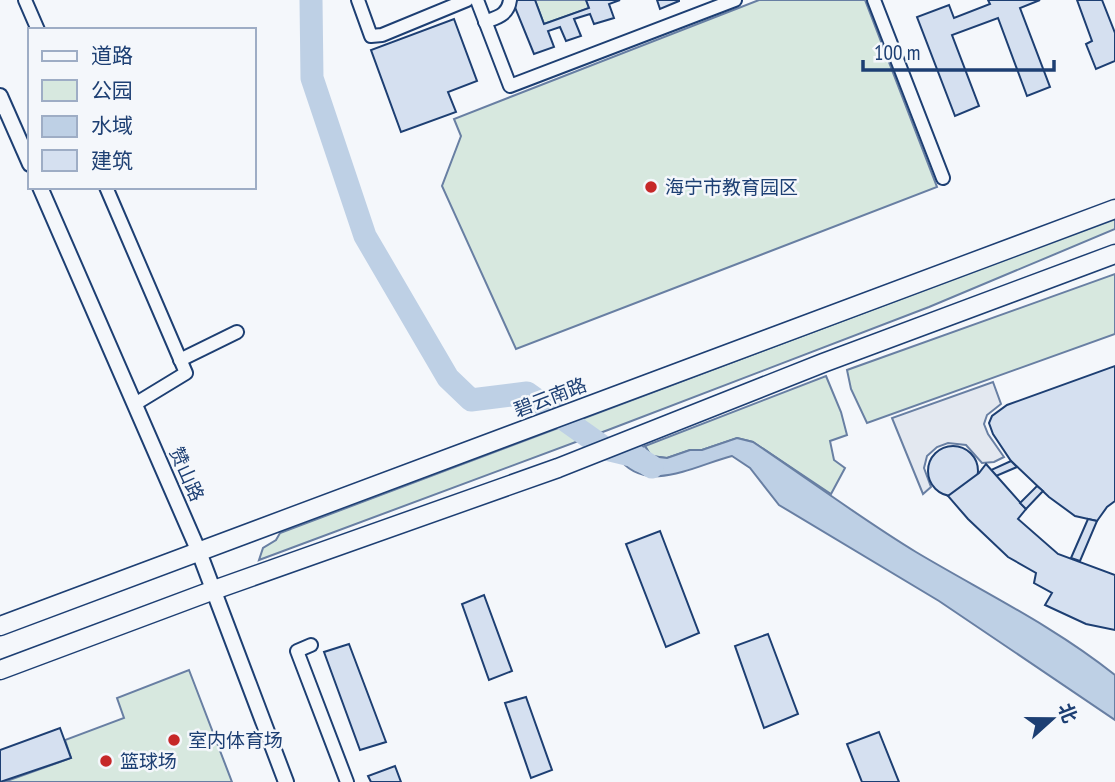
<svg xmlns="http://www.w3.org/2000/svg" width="1115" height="782" viewBox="0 0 1115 782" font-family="'PT Sans Narrow','Noto Sans SC',sans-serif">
	<rect width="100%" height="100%" fill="#f4f7fb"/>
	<g fill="#d7e8df" stroke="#687fa3" stroke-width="2">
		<path d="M535,0H586L589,8L544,24Z"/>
		<path d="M759,0H865L937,187L516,349L442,186L461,136L454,119Z"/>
		<path d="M1115,218V229L929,307L608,430L259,560L263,548L276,540L280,533Z"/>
		<path d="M1115,274V334L867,423L851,389L847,370Z"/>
		<path d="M826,376L841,412L847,435L830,441L834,460L845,468L831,494L753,442L737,438L702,450H690L667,458L651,456L645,446Z"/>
		<path d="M189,670L232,782H4L71,758L65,740L124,718L117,698Z"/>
	</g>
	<path fill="#e3e8f0" stroke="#687fa3" stroke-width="2" d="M993,382L1001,404L987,415L984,424L988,434L1004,457L994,462L982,463L966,445L948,443L937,447L927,456L924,468L931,487L923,494L892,418Z"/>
	<path fill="#bed0e5" stroke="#687fa3" stroke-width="2" d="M737,438L753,442C807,478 860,518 916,552C983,592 1054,626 1115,675V720L939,601L779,505L750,468L732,456C696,465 645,496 618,457L645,446L651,456L667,458L690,450H702Z"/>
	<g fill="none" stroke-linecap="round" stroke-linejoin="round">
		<path stroke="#bed0e5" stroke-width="23" d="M311,0L312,78L365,236L448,378L471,400L527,393L606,449L635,456L652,467"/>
	</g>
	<g fill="#d5e0f0" stroke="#1d3f73" stroke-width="2">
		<path d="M512,0H535L544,24L589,8L586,0H620L609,4L614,18L594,24L590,14L574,19L581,36L566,41L560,27L548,31L554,47L534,54Z"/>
		<path d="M657,0H679V1L660,9Z"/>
		<path d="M988,0H1040L1020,8L1050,87L1027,96L998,18L952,35L979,106L955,116L917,17L949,5L954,18L990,4Z"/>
		<path d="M1077,0H1102L1115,33V61L1096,69L1086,44L1092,41Z"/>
		<path d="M454,19L477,81L448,92L456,112L401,132L371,50Z"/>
		<path d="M1115,366V501L1107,507L1097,521L1075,516L1049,497L1011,461L993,434L989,423L992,416L1007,405Z"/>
		<circle cx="953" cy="471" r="25"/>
		<path d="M1011,461L1017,467L996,476L991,470Z"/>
		<path d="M986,464L1026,509L1018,519L1058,554L1115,575V630L1086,624L1045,605L1052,593L1034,583L1036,573L1008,557L968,519L948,496L979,473Z"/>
		<path d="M1037,486L1043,491L1026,509L1020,503Z"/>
		<path d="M1088,519L1097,521L1080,561L1071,558Z"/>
		<path d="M660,531L699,633L666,647L626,544Z"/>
		<path d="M484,595L512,671L489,680L462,604Z"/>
		<path d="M768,634L798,714L764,728L735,646Z"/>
		<path d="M349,644L386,742L360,750L324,652Z"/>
		<path d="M526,697L552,770L531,778L505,703Z"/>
		<path d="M60,728L71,758L0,782V750Z"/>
		<path d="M879,732L899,782H862L847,744Z"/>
		<path d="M395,766L401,782H371L368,776Z"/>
	</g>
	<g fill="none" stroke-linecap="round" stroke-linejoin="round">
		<defs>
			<g id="minor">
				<path d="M25,0L38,30"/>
				<path d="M358,0L371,36L382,35L467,0"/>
				<path d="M477,0L510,86L735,0"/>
				<path d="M874,0L943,178"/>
				<path d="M485,22C498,17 508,15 510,0"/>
				<path d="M106,187L186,373L135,404"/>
				<path d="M180,360L237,332"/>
				<path d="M311,645L297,651L347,782"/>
			</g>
			<g id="tertiary">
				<path d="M0,96L30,164"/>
				<path d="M40,187L199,552L286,782"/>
			</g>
			<g id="primary">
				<path d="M0,626L1115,209"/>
				<path d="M0,670L214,590L558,468L823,363L1115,254"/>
			</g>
		</defs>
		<use href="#minor" stroke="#1d3f73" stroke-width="16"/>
		<use href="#tertiary" stroke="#1d3f73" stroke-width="18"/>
		<use href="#primary" stroke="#1d3f73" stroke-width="21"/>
		<use href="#minor" stroke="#f4f7fb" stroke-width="12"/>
		<use href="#tertiary" stroke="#f4f7fb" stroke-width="14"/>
		<use href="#primary" stroke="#f4f7fb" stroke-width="18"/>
	</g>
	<g fill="#c62828" stroke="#f4f7fb" stroke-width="2.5">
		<circle cx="651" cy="187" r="7"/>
		<circle cx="174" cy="740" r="7"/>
		<circle cx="106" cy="761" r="7"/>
	</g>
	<g text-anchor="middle" stroke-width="5" stroke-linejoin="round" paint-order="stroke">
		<g font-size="19" fill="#1d3f73" stroke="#f4f7fb" text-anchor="start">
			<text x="665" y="194">海宁市教育园区</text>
			<text x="188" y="747">室内体育场</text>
			<text x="120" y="768">篮球场</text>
		</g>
		<g font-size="19" fill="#1d3f73" stroke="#f4f7fb">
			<text transform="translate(550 397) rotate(-21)" y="7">碧云南路</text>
			<text transform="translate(187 474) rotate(66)" y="7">赞山路</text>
		</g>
	</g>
	<rect x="28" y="28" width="228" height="161" fill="#f4f7fb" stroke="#9eadc5" stroke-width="2"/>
	<rect x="42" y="51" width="35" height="10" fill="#f4f7fb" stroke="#9eadc5" stroke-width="2"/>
	<text x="91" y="63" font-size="21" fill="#1d3f73">道路</text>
	<rect x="42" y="80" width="35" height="21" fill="#d7e8df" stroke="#9eadc5" stroke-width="2"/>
	<text x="91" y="98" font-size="21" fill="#1d3f73">公园</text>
	<rect x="42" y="116" width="35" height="21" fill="#bed0e5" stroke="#9eadc5" stroke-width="2"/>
	<text x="91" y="133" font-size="21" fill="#1d3f73">水域</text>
	<rect x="42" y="150" width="35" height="21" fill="#d5e0f0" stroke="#9eadc5" stroke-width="2"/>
	<text x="91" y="168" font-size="21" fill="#1d3f73">建筑</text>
	<g transform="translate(1052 719) rotate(69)" stroke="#f4f7fb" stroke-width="5" paint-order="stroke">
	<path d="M0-5L12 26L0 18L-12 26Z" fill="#1d3f73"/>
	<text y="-10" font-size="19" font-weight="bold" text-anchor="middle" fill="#1d3f73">北</text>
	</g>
	<path d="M863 60v10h191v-10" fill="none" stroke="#1d3f73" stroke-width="3.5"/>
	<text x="874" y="60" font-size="21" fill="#1d3f73" stroke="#f4f7fb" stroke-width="5" paint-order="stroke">100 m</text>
</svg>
